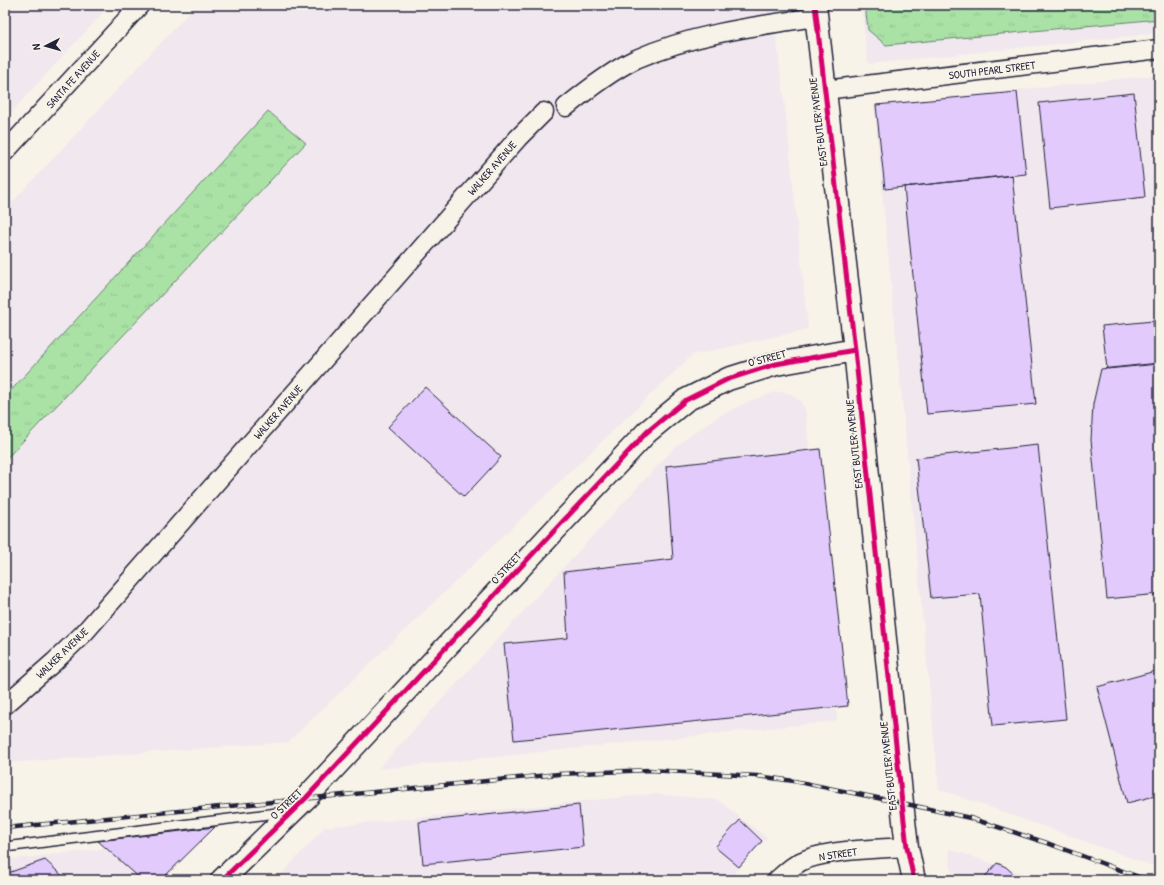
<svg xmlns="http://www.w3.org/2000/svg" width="1164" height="885" font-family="'Patrick Hand',sans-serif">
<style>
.built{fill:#f1e7ee}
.grass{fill:url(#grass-tufts);stroke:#668270}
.building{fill:#e2cbfc;stroke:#22223b}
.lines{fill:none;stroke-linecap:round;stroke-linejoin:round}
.lane-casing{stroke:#22223b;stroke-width:12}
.street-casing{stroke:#22223b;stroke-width:21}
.secondary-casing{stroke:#22223b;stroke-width:25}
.lane{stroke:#f7f3e8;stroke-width:9}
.street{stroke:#f7f3e8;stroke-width:18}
.secondary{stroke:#f7f3e8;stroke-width:22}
.rail-casing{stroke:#22223b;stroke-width:4.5}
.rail{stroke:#f7f3e8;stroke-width:3;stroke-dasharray:9;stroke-linecap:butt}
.cycleway-casing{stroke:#f7f3e8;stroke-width:8}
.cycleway{stroke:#d6006c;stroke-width:5}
.labels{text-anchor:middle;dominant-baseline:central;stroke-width:3.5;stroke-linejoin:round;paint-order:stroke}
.street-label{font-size:11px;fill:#22223b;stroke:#f7f3e8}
</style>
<defs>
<pattern id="grass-tufts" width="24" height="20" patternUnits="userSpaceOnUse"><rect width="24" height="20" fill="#aae2a6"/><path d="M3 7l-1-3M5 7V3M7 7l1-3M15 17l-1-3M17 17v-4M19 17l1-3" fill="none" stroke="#92c290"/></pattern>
</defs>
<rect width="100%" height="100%" fill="#f7f3e8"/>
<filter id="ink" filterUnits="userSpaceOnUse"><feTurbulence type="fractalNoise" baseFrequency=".025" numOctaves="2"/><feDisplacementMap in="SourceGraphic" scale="8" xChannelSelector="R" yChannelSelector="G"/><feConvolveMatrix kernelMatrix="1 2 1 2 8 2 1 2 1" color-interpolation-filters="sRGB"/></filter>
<g filter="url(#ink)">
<path class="built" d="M5 5H110L5 119Z
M196 5H772L784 98 808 329 692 355 288 742 5 763V210Z
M861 5H1159V33L868 64Z
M1159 75V868L939 789 874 105Z
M775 392H783L791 394 800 401 805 410 837 721 378 769 672 450 688 437 717 417 750 401Z
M655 794 718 800 767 838 728 880H276L325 827Z
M202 838 164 880H5V860Z
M949 849 1042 880H961L951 871Z"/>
<path class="grass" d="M865 5H1159V19L886 45 868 30Z
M268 111 306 143 5 460V397Z"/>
<path class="building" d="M1017 92 1026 174 885 189 876 105Z
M1134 93 1145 197 1050 208 1039 103Z
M1012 175 1036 404 927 414 904 187Z
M1153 321 1158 364 1107 369 1102 326Z
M1159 363V594L1107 599 1091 440 1093 404 1101 369Z
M425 387 501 457 464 497 388 427Z
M1038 445 1066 719 993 726 980 594 931 598 916 458Z
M820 449 848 706 514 740 504 644 568 638 564 572 673 559 666 466Z
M1159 670V795L1127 803 1097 687Z
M579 805 583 847 423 864 419 822Z
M740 820 762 841 739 867 715 847Z
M215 827 161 880H142L98 841Z
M45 860 67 880H5V874Z
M997 863 1006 867 1020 880H982Z"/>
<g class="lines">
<g class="lane-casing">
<path id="lane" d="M5 847 285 812"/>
</g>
<g class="street-casing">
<path id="street" d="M825 90 1159 49
M566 107C588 89 611 71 636 59 693 34 755 26 816 17
M5 152 140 5
M5 705 54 662 84 633 518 138 544 112
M777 880C786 872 795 863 807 859 836 849 876 849 907 847"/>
</g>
<g class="secondary-casing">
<path id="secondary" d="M815 5 855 350 902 803 907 847 914 880
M222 880 306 798 567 517 647 432 686 400 728 379 776 364 855 350"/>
</g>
<use href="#lane" class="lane"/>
<use href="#street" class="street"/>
<use href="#secondary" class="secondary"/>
<g class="rail-casing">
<path id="rail" d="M5 828 559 774 649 770 757 776 794 781 902 803 970 818 1047 843 1147 880"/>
</g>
<use href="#rail" class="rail"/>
<g class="cycleway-casing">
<path id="cycleway" d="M815 5 855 350 902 803 907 847 914 880
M222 880 306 798 567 517 647 432 686 400 728 379 776 364 855 350"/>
</g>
<use href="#cycleway" class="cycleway"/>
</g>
</g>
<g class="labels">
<g class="street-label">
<text transform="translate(992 70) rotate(-7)">SOUTH PEARL STREET</text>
<text transform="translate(73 79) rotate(-48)">SANTA FE AVENUE</text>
<text transform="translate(818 122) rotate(-97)">EAST BUTLER AVENUE</text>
<text transform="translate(492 168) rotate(-49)">WALKER AVENUE</text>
<text transform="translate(767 358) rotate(-15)">O STREET</text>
<text transform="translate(278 412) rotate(-49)">WALKER AVENUE</text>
<text transform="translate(854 444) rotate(-96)">EAST BUTLER AVENUE</text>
<text transform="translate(506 568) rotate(-47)">O STREET</text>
<text transform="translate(62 653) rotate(-44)">WALKER AVENUE</text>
<text transform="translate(888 766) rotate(-96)">EAST BUTLER AVENUE</text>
<text transform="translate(286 804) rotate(-44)">O STREET</text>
<text transform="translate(838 854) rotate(-8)">N STREET</text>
</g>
</g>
<rect width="1164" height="885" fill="none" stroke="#f7f3e8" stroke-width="20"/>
<rect x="10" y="10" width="1144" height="865" fill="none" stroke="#22223b" stroke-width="1.5" filter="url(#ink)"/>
<g transform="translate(46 46) rotate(264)" stroke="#f7f3e8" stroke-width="3" paint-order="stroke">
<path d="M0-3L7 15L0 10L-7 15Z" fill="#22223b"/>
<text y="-6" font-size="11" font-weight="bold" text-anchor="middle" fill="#22223b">N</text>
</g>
</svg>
